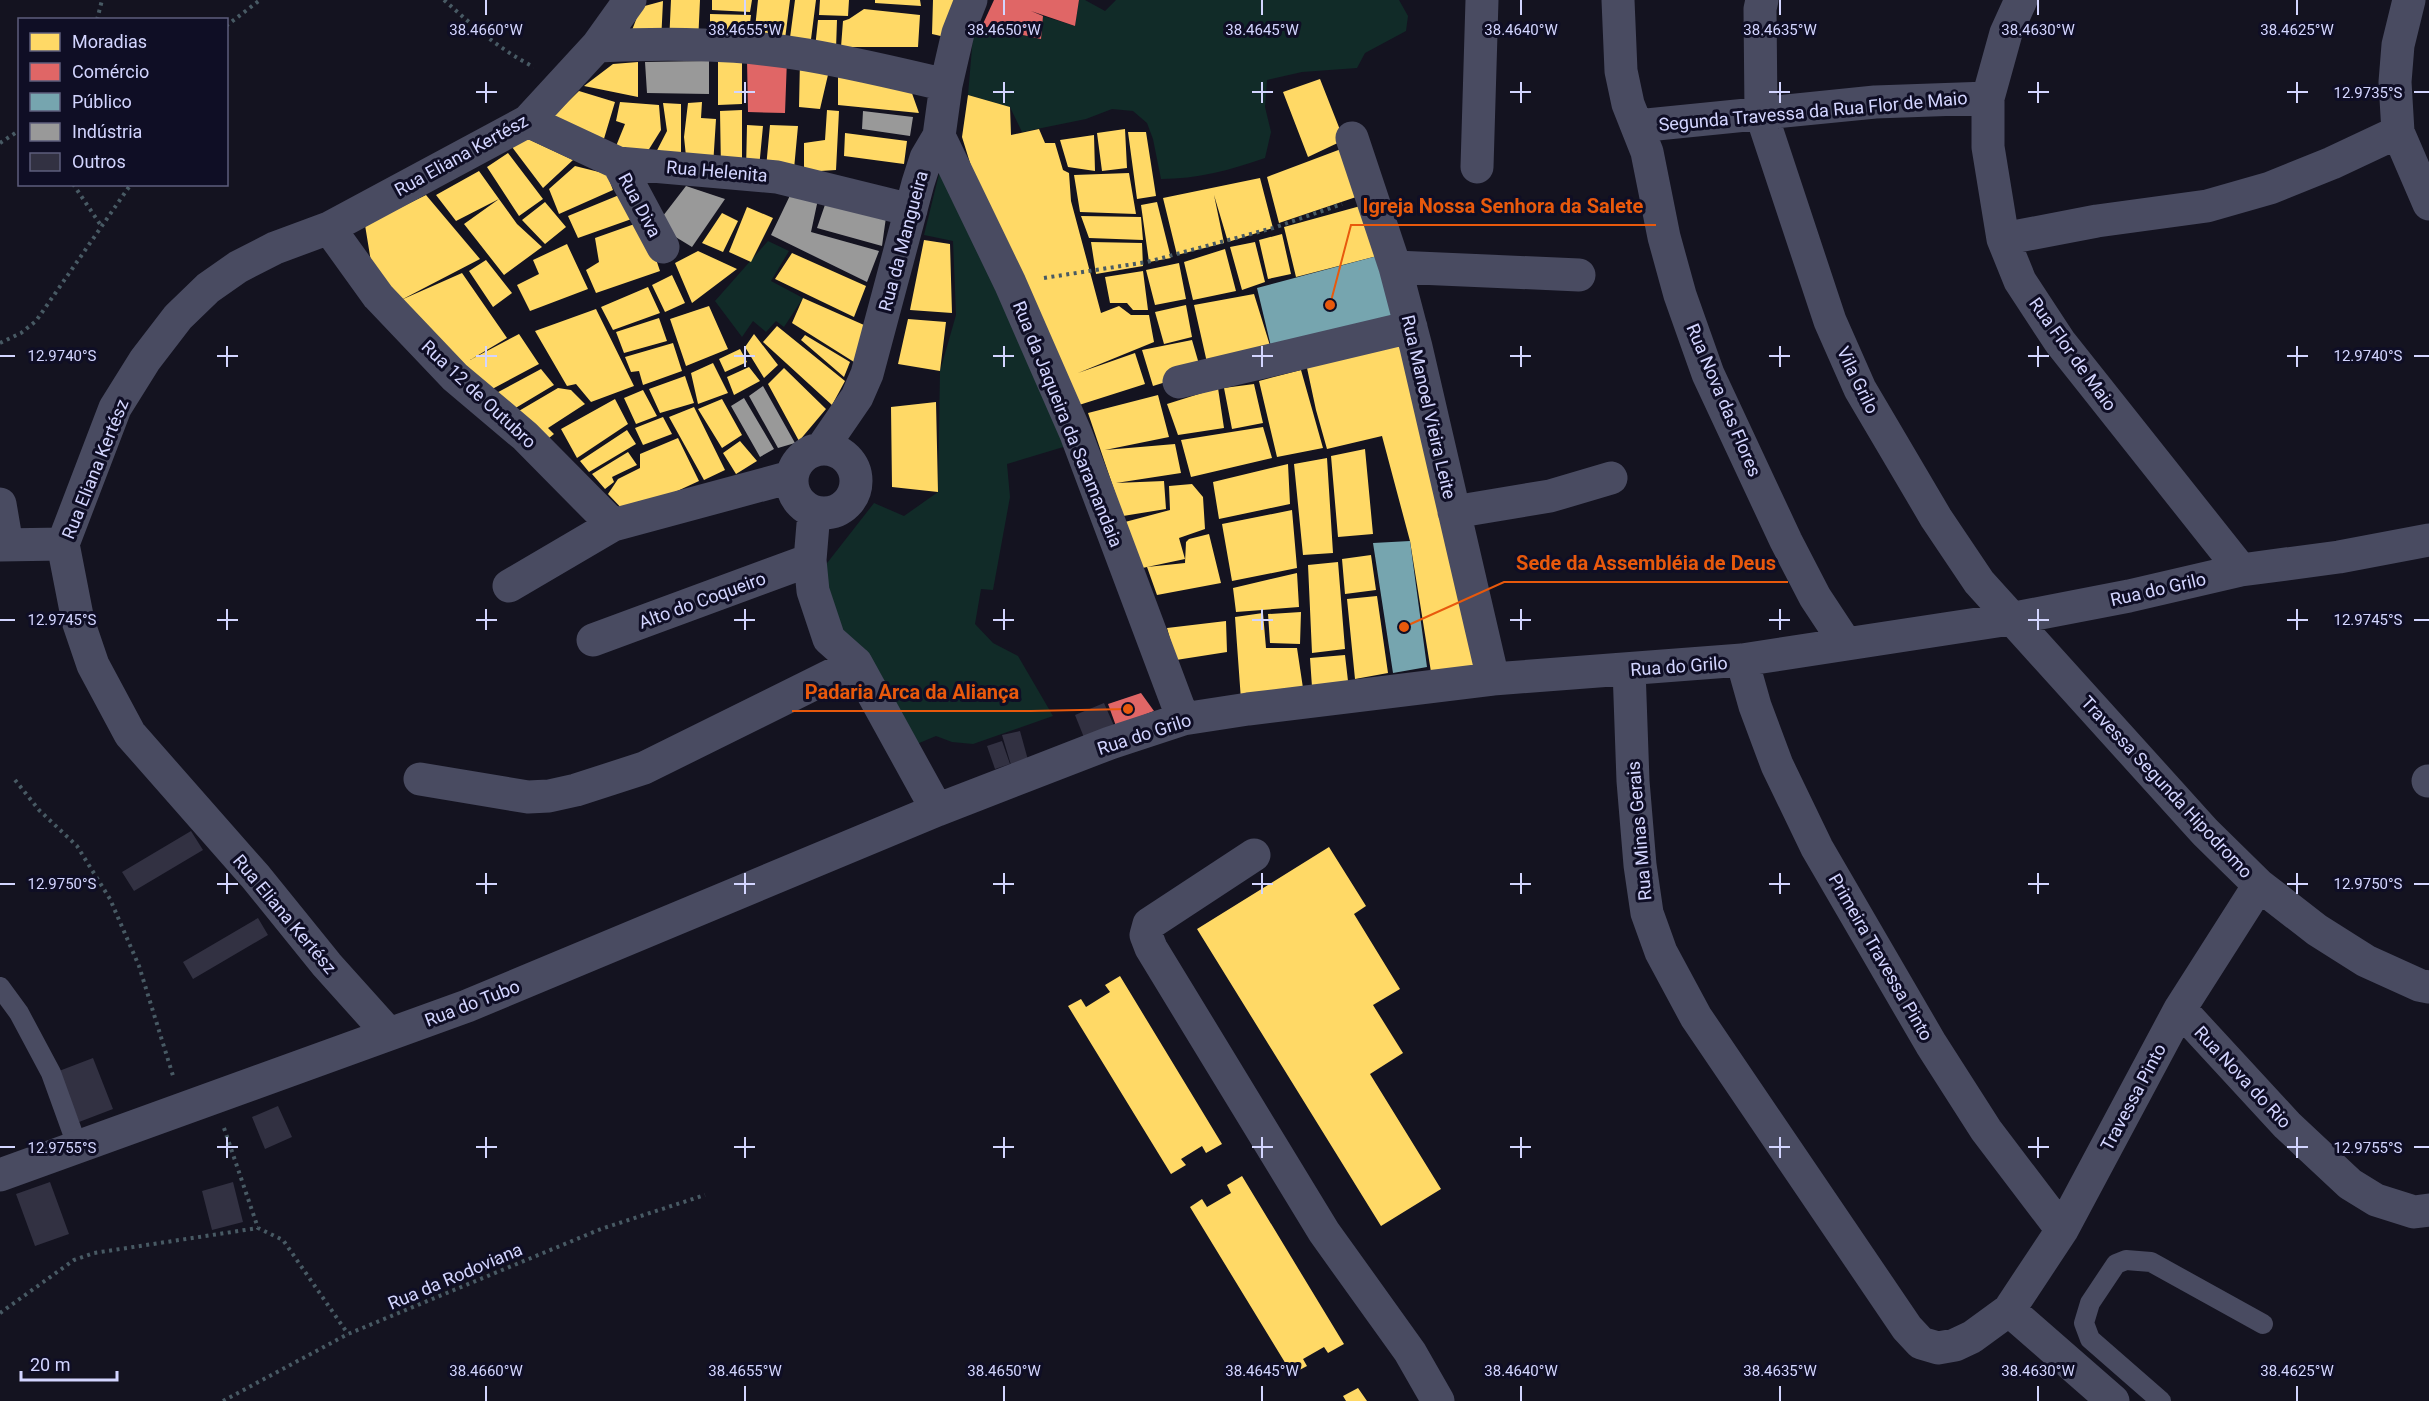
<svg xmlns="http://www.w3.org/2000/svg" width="2429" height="1401" font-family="Roboto,sans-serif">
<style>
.green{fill:#112b28}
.homes{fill:#ffd966}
.shops{fill:#e06666}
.public{fill:#76a5af}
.industry{fill:#999}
.building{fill:#323142}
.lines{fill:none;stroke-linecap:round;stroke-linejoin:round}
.path{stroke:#485a64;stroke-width:4;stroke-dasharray:3 4.5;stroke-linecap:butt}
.lane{stroke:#494b61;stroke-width:20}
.street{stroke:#494b61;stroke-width:33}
.ticks{fill:none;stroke:#d3d5ff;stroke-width:2}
.labels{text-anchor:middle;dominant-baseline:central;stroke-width:6;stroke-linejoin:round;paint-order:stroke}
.street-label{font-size:18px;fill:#d3d5ff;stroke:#0f0e25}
.ticks-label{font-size:15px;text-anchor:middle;fill:#d3d5ff;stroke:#0f0e25;stroke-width:6;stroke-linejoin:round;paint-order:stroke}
.leader{fill:none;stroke:#e8590c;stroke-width:2}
.callout-dot{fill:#e8590c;stroke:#0f0e25;stroke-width:2}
.callout-label{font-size:20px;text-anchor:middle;font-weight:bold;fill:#e8590c;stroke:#0f0e25;stroke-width:6;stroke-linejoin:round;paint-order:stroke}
</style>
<rect width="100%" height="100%" fill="#141320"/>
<path class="green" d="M1079 0H1085L1105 11 1116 0H1399L1408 16 1406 31 1365 53 1357 68 1302 72 1267 80 1265 107 1271 132 1265 158C1231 170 1197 179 1161 179L1153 139 1147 123 1133 111 1112 109 1086 119 1022 132 1010 107 968 95 974 24 1040 39 1043 16 1075 26Z
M940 170 1070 445 1007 464 1010 497 993 590 981 589 975 624 993 643 1018 656 1053 716 973 744 952 742 936 736 912 746 832 635 824 567 874 503 904 516 938 492 940 371 956 315 953 241 924 235Z
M768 241 789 251 771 281 803 298 784 327 776 321 766 332 753 321 742 337 715 301Z"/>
<path class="homes" d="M671 0H700L698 43H669Z
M712 0H752L750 12 712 10Z
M758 0H790L784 47H753Z
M795 0H816L810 47 789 45Z
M820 0H849L848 16 819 15Z
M875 0H920L921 6 875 3Z
M933 0H958L945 37 932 34Z
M663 1 661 42 627 43 641 7Z
M864 9 920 15 918 47H841L843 21 849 19Z
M710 14 751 15 747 46 710 43Z
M818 20H837L836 49 815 48Z
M800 61 831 62 820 109 799 107Z
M638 62V97L584 86 613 64Z
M718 62H742V104L718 105Z
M838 64 908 82 919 113 838 105Z
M1320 79 1344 140 1308 157 1283 92Z
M579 91 615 102 600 152 543 126Z
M968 95 1010 107 1011 135 1039 129 1045 143H1055L1063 170 1069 173 1071 201 1101 313 1119 306 1131 315H1149L1154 342 1078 373 1135 353 1145 384 1079 405 971 166 962 137Z
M620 102 659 105 661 130 641 162 612 156 625 124 616 121Z
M702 102 701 118 716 119 713 166H687L684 137 688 103Z
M663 103 681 104V166L651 162 667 131Z
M742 110V169H721L720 111Z
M827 110 839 111 836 170 804 172V143L825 140Z
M747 125 763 126 759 168 746 170Z
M770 125 798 126 794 169 766 168Z
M1125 129 1127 168 1102 171 1097 133Z
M1128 132H1146L1156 196 1137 199Z
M845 133 907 141 904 164 844 156Z
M1094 135 1095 171 1068 167 1060 140Z
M528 139 573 160 543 188 512 147Z
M1349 146 1365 194 1279 223 1267 177Z
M508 153 543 199 519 216 487 167Z
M575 166 607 174 613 190 559 214 549 189Z
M479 171 499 199 517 224 542 247 504 275 464 224 499 199 456 221 436 195Z
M1129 173 1136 214 1080 212 1074 175Z
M1260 178 1273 228 1228 242 1214 195 1224 243 1177 255 1163 198Z
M624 193 640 216 578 238 568 216Z
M426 195 480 259 401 300 462 273 507 338 470 360 519 334 539 364 481 395 373 274 365 225Z
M545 202 566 227 545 244 522 220Z
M1157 202 1171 258 1149 262 1141 205Z
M1364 205 1381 255 1296 277 1284 227Z
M747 207 773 218 751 262 729 252Z
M722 213 738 221 723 252 702 243Z
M1081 216 1141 217 1143 240 1089 238Z
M643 221 660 271 596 293 586 270 599 262 595 238Z
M1282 234 1291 274 1268 279 1259 240Z
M924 240 950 244 952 313 910 310Z
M1091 242 1142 243 1143 266 1096 274Z
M1255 242 1265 282 1242 290 1230 247Z
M567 244 588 289 530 311 517 285 539 274 533 260Z
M1225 249 1236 291 1193 300 1184 262Z
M698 251 737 269 692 303 675 263Z
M792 253 866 286 854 317 775 279Z
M486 260 512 293 493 307 469 271Z
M1179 263 1186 299 1155 305 1146 270Z
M1143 271 1148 310H1133L1127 303H1110L1105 277Z
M672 275 685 303 665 312 652 285Z
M648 287 660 313 613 330 601 307Z
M1254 294 1272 352 1208 367 1194 305Z
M803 298 864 325 854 362 792 323Z
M1186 305 1192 337 1164 344 1155 312Z
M709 306 728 349 686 366 670 319Z
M596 309 634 386 591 402 576 384 567 386 535 331Z
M659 318 667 341 624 353 616 332Z
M908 319 946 322 940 371 898 364Z
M777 326 845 381 832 405 763 342Z
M754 334 778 365 764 378 745 347Z
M805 335 850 362 844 377 801 340Z
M1192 340 1201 371 1153 386 1142 350Z
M1404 341 1480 665 1431 672 1410 541 1382 436 1327 449 1316 410 1307 368Z
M673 343 682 371 643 385 639 371 631 372 625 357Z
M740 349 747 362 725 372 719 359Z
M713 363 728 393 698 404 691 373Z
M749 367 760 381 734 395 727 377Z
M784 368 826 409 799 441 768 384Z
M541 369 554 385 507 413 487 398Z
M1301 370 1323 448 1277 457 1259 381Z
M685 376 694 403 660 413 649 389Z
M1254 384 1263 423 1232 429 1224 388Z
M558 388 571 390 585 404 548 428 554 434 544 442 512 415Z
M1218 388 1224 428 1178 435 1167 404Z
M643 390 657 416 636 424 624 398Z
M1158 395 1169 437 1105 450 1175 444 1181 473 1116 483 1164 481 1166 509 1123 516 1088 413Z
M615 399 628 424 577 458 561 429Z
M722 399 742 435 722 448 698 409Z
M936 402 938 492 892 487 891 407Z
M694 407 725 470 704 480 669 417Z
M663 417 672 434 643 445 635 428Z
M1263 427 1272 458 1191 477 1181 440Z
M627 430 636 444 589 472 580 461Z
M678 438 699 481 627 514 608 494 618 479 640 468V454Z
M740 441 757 461 736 474 723 453Z
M1365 449 1373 534 1338 537 1331 456Z
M628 452 637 465 612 477 614 482 605 489 592 474Z
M1327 458 1333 553 1303 555 1294 464Z
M1288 464 1290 504 1219 519 1213 482Z
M1192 484 1203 497 1205 529 1179 538 1185 559 1147 567 1185 563 1186 542 1189 539 1209 534 1221 583 1157 595 1147 567 1138 569 1125 522 1170 510 1169 486Z
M1292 510 1297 568 1232 581 1222 524Z
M1371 555 1376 590 1345 594 1342 559Z
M1338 562 1345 649 1312 653 1308 565Z
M1297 573 1299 607 1236 612 1233 588Z
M1377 596 1388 673 1355 679 1347 599Z
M1301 612 1300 644 1270 643 1268 614Z
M1263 613 1266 648H1297L1303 688 1241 700 1235 617Z
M1226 621 1227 652 1176 660 1167 628Z
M1345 655 1348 681 1312 687 1310 658Z
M1329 847 1366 906 1354 914 1400 989 1373 1005 1403 1053 1370 1074 1441 1189 1381 1226 1197 929Z
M1120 976 1222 1144 1206 1153 1202 1146 1181 1159 1186 1165 1171 1174 1068 1006 1081 999 1086 1007 1110 992 1105 985Z
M1242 1176 1344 1344 1328 1353 1324 1347 1303 1359 1307 1366 1292 1374 1190 1207 1202 1199 1207 1207 1231 1193 1227 1185Z
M1358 1388 1367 1401H1346L1343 1396Z"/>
<path class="shops" d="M994 0H1079L1075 26 1031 11 1043 16 1041 39 982 26Z
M787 59 785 113 748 112 747 60Z
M1141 693 1154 711 1116 726 1108 704Z"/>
<path class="public" d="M1381 255 1404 322 1274 359 1257 288Z
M1410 541 1427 667 1393 673 1373 543Z"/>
<path class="industry" d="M709 61V94L647 93 645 62Z
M863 111 913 117 910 136 862 129Z
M796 183 820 190 811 232 879 251 867 282 771 235Z
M686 186 725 199 692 247 656 225Z
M829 193 887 210 882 246 817 228Z
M763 386 795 443 778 448 749 396Z
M744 398 774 449 760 457 731 406Z"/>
<path class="building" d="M1104 703 1115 728 1085 740 1075 715Z
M1020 731 1028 760 1011 765 1002 735Z
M1002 741 1010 764 995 769 987 746Z
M191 831 203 850 134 891 122 872Z
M258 918 268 935 193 979 183 962Z
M93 1058 113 1109 79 1122 59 1071Z
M278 1106 292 1137 265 1149 252 1117Z
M50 1182 69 1234 35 1246 16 1194Z
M233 1182 243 1222 212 1230 202 1191Z"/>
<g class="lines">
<path class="path" d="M444 0C473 26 500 50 534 67
M97 20 102 0
M226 26 260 0
M0 143 20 130
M73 184 102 227
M1044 278 1147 262 1273 228 1342 204
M0 343 21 333 36 321 131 184
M15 780 39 810 77 846 110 899 139 966 174 1079
M224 1128 258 1228 283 1240 348 1334
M0 1313 74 1260 94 1253 258 1228
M223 1401 348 1334 601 1229 705 1195"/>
<path class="lane" d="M0 987 19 1013 51 1073 77 1145
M2161 1401 2090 1339 2084 1323 2090 1303 2116 1264 2126 1260 2151 1262 2263 1324"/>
<path class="street" d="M1618 0 1621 71 1628 104 1647 152 1664 237 1680 295 1708 374 1786 541 1815 597 1846 644
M1762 0 1760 9 1761 113 1830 321 1860 389 1936 518 1979 582 2205 832 2259 885 2317 930 2366 961 2419 985 2429 987
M2021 0 2006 33 1988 98V147L2003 239 2020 281 2060 342 2241 570
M2409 0 2398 45 2395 82 2398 132 2429 204
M597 46C667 43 738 43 807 55 853 63 900 74 946 85
M528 121 618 163 777 177 911 210
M1637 126 1875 102 1988 98
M939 136 1010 283 1076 434 1183 719
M1352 138 1395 267 1416 347 1493 679
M618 163 663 247
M1477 167 1482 0
M329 228 378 296 455 377 525 436 613 525
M2003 239 2097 221 2207 206 2270 188 2332 163 2398 132
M1395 267 1579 275
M1179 382 1411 327
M822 448 857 397 867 374 918 183 926 158 939 136 946 85 958 33 971 0
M792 481a32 32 0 1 1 64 0a32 32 0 1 1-64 0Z
M0 504 7 545
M814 512 810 560 813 591 829 639 856 663 937 810
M1454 512 1550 496 1611 478
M0 545 63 544
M509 586 613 525 791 477
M593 640 810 560
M1742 660 1755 706 1777 765 1817 848 1931 1044 1986 1130 2062 1230
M1629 669 1633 781 1640 865 1647 913 1661 952 1696 1017 1907 1328 1921 1343 1938 1348 1955 1345 1972 1337 2009 1310 2062 1230 2180 1009 2259 885
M420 779 528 797 549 796 576 790 644 768 856 663
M2428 781H2429
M1254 855 1149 924 1146 935 1151 948 1324 1232 1410 1352 1438 1401
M2180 1009 2287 1125 2350 1184 2376 1200 2414 1212 2429 1210
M389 1034 327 965 255 876 130 734 93 665 78 621 63 544 115 408 145 360 178 317 208 288 238 267 275 248 329 228 528 121 597 46 630 0
M0 1175 467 1006 937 810 1110 743 1183 719 1248 709 1493 679 1742 660 2010 619 2129 596 2241 570 2339 557 2429 540
M2009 1310 2113 1401"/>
</g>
<path class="ticks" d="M486 0V15M745 0V15M1004 0V15M1262 0V15M1521 0V15M1780 0V15M2038 0V15M2297 0V15M486 82V103M745 82V103M1004 82V103M1262 82V103M1521 82V103M1780 82V103M2038 82V103M2297 82V103M476 92H497M734 92H755M993 92H1014M1252 92H1273M1510 92H1531M1769 92H1790M2028 92H2049M2287 92H2308M2414 92H2429M227 346V367M486 346V367M745 346V367M1004 346V367M1262 346V367M1521 346V367M1780 346V367M2038 346V367M2297 346V367M0 356H15M217 356H238M476 356H497M734 356H755M993 356H1014M1252 356H1273M1510 356H1531M1769 356H1790M2028 356H2049M2287 356H2308M2414 356H2429M227 609V630M486 609V630M745 609V630M1004 609V630M1262 609V630M1521 609V630M1780 609V630M2038 609V630M2297 609V630M0 620H15M217 620H238M476 620H497M734 620H755M993 620H1014M1252 620H1273M1510 620H1531M1769 620H1790M2028 620H2049M2287 620H2308M2414 620H2429M227 873V894M486 873V894M745 873V894M1004 873V894M1262 873V894M1521 873V894M1780 873V894M2038 873V894M2297 873V894M0 884H15M217 884H238M476 884H497M734 884H755M993 884H1014M1252 884H1273M1510 884H1531M1769 884H1790M2028 884H2049M2287 884H2308M2414 884H2429M227 1137V1158M486 1137V1158M745 1137V1158M1004 1137V1158M1262 1137V1158M1521 1137V1158M1780 1137V1158M2038 1137V1158M2297 1137V1158M0 1147H15M217 1147H238M476 1147H497M734 1147H755M993 1147H1014M1252 1147H1273M1510 1147H1531M1769 1147H1790M2028 1147H2049M2287 1147H2308M2414 1147H2429M486 1386V1401M745 1386V1401M1004 1386V1401M1262 1386V1401M1521 1386V1401M1780 1386V1401M2038 1386V1401M2297 1386V1401"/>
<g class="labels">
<g class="street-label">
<text transform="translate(1813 111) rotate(-5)">Segunda Travessa da Rua Flor de Maio</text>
<text transform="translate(461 155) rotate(-29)">Rua Eliana Kertész</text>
<text transform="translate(717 171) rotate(5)">Rua Helenita</text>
<text transform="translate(640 205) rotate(62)">Rua Diva</text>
<text transform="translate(903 241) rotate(-75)">Rua da Mangueira</text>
<text transform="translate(2073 354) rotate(54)">Rua Flor de Maio</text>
<text transform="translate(1858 380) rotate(64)">Vila Grilo</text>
<text transform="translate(479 394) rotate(43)">Rua 12 de Outubro</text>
<text transform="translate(1724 400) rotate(67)">Rua Nova das Flores</text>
<text transform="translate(1429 407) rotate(77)">Rua Manoel Vieira Leite</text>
<text transform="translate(1068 424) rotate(68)">Rua da Jaqueira da Saramandaia</text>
<text transform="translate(95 469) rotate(-68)">Rua Eliana Kertész</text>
<text transform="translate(2158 589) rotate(-13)">Rua do Grilo</text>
<text transform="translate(702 600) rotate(-20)">Alto do Coqueiro</text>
<text transform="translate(1679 666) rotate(-4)">Rua do Grilo</text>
<text transform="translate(1144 734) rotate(-18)">Rua do Grilo</text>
<text transform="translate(2167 787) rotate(47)">Travessa Segunda Hipodromo</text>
<text transform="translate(1639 831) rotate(-95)">Rua Minas Gerais</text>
<text transform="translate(285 914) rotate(50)">Rua Eliana Kertész</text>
<text transform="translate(1881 957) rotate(60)">Primeira Travessa Pinto</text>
<text transform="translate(472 1003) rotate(-21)">Rua do Tubo</text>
<text transform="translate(2243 1077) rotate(47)">Rua Nova do Rio</text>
<text transform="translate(2133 1097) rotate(-62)">Travessa Pinto</text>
<text transform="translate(455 1276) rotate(-23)">Rua da Rodoviana</text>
</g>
</g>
<g class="ticks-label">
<text x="486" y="35">38.4660°W</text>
<text x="745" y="35">38.4655°W</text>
<text x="1004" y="35">38.4650°W</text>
<text x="1262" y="35">38.4645°W</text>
<text x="1521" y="35">38.4640°W</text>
<text x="1780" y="35">38.4635°W</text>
<text x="2038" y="35">38.4630°W</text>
<text x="2297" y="35">38.4625°W</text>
<text x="2368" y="98">12.9735°S</text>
<text x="62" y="361">12.9740°S</text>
<text x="2368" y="361">12.9740°S</text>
<text x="62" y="625">12.9745°S</text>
<text x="2368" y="625">12.9745°S</text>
<text x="62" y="889">12.9750°S</text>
<text x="2368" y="889">12.9750°S</text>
<text x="62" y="1153">12.9755°S</text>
<text x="2368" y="1153">12.9755°S</text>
<text x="486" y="1376">38.4660°W</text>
<text x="745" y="1376">38.4655°W</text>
<text x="1004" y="1376">38.4650°W</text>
<text x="1262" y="1376">38.4645°W</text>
<text x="1521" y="1376">38.4640°W</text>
<text x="1780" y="1376">38.4635°W</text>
<text x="2038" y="1376">38.4630°W</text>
<text x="2297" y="1376">38.4625°W</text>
</g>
<path class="leader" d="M1330 305L1351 225H1656M1404 627L1504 582H1788M1128 709L1031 711H792"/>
<g class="callout-dot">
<circle cx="1330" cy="305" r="6"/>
<circle cx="1404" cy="627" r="6"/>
<circle cx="1128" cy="709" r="6"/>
</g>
<g class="callout-label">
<text x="1503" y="213">Igreja Nossa Senhora da Salete</text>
<text x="1646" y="570">Sede da Assembléia de Deus</text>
<text x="912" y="699">Padaria Arca da Aliança</text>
</g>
<rect x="18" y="18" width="210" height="168" fill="#0f0e25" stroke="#5d5e7c" stroke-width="1.5"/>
<rect x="30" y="33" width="30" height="18" fill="#ffd966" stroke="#5d5e7c" stroke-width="1.5"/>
<text x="72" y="48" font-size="18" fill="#d3d5ff">Moradias</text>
<rect x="30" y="63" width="30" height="18" fill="#e06666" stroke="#5d5e7c" stroke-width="1.5"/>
<text x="72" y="78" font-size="18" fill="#d3d5ff">Comércio</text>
<rect x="30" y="93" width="30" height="18" fill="#76a5af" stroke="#5d5e7c" stroke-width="1.5"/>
<text x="72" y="108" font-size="18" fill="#d3d5ff">Público</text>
<rect x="30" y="123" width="30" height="18" fill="#999999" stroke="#5d5e7c" stroke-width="1.5"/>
<text x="72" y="138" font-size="18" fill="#d3d5ff">Indústria</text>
<rect x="30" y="153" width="30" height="18" fill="#323142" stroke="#5d5e7c" stroke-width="1.5"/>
<text x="72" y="168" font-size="18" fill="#d3d5ff">Outros</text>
<path d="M21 1371v9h96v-9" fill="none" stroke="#d3d5ff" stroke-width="3"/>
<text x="30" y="1371" font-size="18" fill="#d3d5ff" stroke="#0f0e25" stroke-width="4.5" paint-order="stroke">20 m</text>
</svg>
